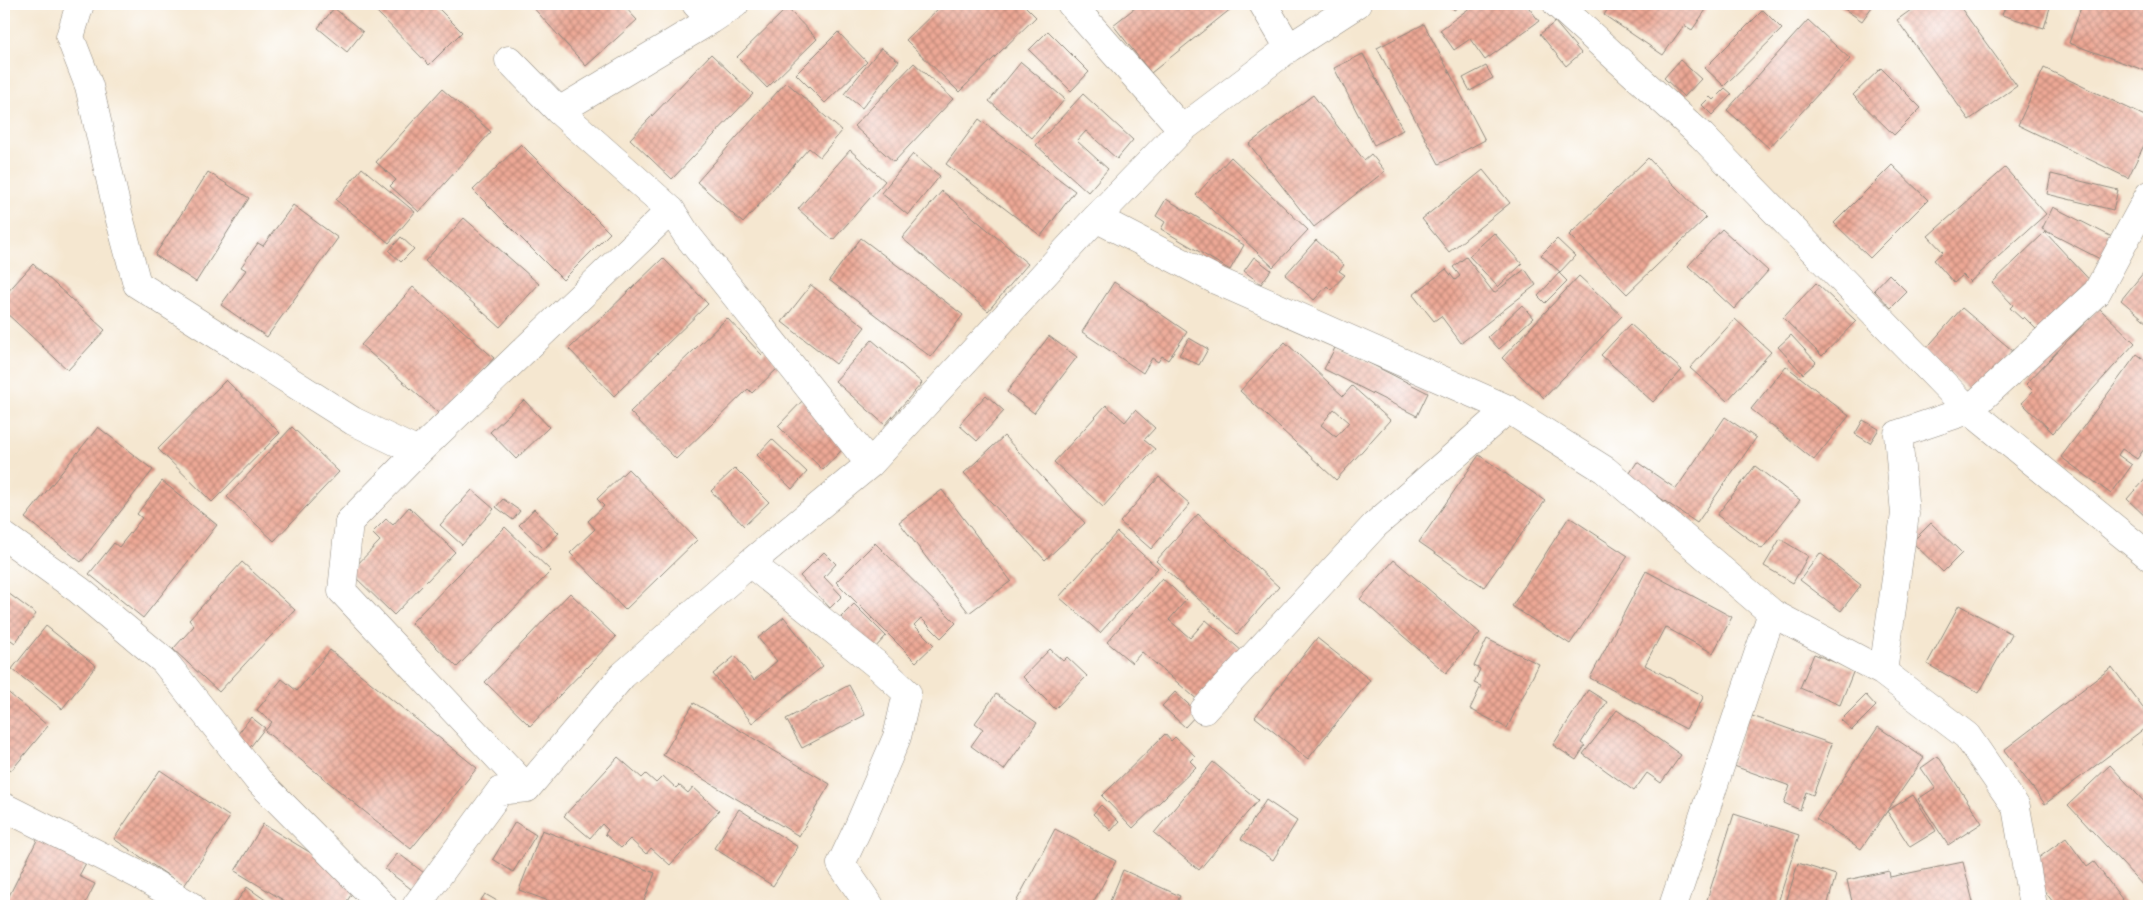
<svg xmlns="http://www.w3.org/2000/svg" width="2153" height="910" font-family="Delius,sans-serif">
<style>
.building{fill:url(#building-cross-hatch);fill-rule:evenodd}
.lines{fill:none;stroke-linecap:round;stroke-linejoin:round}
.minor-casing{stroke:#90897e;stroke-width:29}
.minor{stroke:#fff;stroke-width:28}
</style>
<defs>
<pattern id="building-cross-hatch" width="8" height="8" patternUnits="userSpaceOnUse" patternTransform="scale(1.25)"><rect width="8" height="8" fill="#eda895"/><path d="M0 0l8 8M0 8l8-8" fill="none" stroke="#c0897a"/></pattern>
</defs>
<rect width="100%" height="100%" fill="#fff"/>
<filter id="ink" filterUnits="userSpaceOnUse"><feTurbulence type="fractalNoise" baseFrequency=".02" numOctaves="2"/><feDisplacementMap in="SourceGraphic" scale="10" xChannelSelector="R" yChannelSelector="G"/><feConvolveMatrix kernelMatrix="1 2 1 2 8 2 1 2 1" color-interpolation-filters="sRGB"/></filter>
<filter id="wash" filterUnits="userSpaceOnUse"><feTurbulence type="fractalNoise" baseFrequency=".0096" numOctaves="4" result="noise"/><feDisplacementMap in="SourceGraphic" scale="20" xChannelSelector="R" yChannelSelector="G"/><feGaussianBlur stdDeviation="1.12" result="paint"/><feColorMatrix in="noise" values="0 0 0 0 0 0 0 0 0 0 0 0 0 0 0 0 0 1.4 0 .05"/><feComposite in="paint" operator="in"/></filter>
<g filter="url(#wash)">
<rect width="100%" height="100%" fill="#f5e7d0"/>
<g id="blocks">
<path class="building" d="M381 4H434L462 32 429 65 375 10Z
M530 4H622L637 20 586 66Z
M943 4H1023L1036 17 959 92 906 40Z
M1140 4H1229L1232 8 1151 73 1113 25Z
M1449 4H1463L1454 10Z
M1475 4H1526L1539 21 1485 60 1470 39 1454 50 1440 30Z
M1611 4H1710L1692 30 1684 25 1663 55 1604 15Z
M1837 4H1874L1862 21Z
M1919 4H1958L2017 86 1969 120 1897 20Z
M2003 4H2051L2044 28 2002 15 2006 5Z
M2082 4 2149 5V72L2069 43Z
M334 8 363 32 347 52 318 28Z
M787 8 817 39 767 88 737 57Z
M1763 10 1782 29 1724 86 1705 68Z
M1808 20 1850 59 1769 148 1727 110Z
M1555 22 1581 53 1566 66 1540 34Z
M1424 24 1485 140 1439 164 1377 48Z
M1048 31 1089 72 1071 91 1029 50Z
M838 32 867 62 825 103 796 74Z
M881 48 899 61 862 108 844 94Z
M711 54 753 94 672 179 630 139Z
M1363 54 1403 130 1374 145 1334 68Z
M1680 60 1701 79 1684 97 1664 78Z
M1021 62 1065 99 1032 138 989 101Z
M914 63 953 99 894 162 854 126Z
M1486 66 1493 78 1470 91 1463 78Z
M1881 68 1921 108 1894 135 1853 95Z
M2044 68 2149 118V135L2128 178 2018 125Z
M786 82 842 131 820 157 809 148 743 223 697 182Z
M1725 88 1732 94 1712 115 1702 105 1710 97 1713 100Z
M442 89 491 132 419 212 390 186 396 180 376 162Z
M1083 94 1133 140 1117 159 1086 131 1077 141 1108 169 1088 192 1036 145Z
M1313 95 1364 160 1371 154 1385 171 1314 227 1249 144Z
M979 119 1075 191 1041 236 946 164Z
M521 144 610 233 563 280 473 190Z
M850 150 885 181 833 240 798 209Z
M913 154 940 176 908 215 881 193Z
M1231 157 1308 230 1273 267 1196 195Z
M1648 158 1706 218 1627 294 1569 235Z
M1892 165 1928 200 1870 258 1834 223Z
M362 168 415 212 389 243 336 200Z
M2005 168 2046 214 1970 282 1963 275 1954 283 1934 260 1943 252 1928 236Z
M1483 170 1510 203 1449 252 1422 219Z
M208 172 249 198 196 282 155 255Z
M2051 174 2118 190 2113 210 2047 194Z
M942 191 1028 264 988 311 902 238Z
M1166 199 1244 245 1230 270 1161 229 1165 222 1156 216Z
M293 205 338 238 267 337 221 305 246 270 241 267 258 243 263 246Z
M2053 207 2114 238 2102 260 2042 229Z
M464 218 539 284 500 327 425 261Z
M1722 229 1768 271 1734 309 1688 266Z
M2045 232 2096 287 2043 336 2024 317 2022 319 2010 308 2013 305 1992 283Z
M1494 233 1522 264 1498 287 1469 256Z
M401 237 414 249 401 262 389 251Z
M861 238 963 315 931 357 829 280Z
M1557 239 1575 256 1560 272 1541 255Z
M1316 240 1344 265 1339 271 1345 275 1331 290 1327 286 1314 300 1285 275Z
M1254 257 1271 270 1261 284 1244 271Z
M1466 257 1494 293 1525 269 1536 285 1461 343 1441 316 1434 321 1413 295 1446 269 1455 280 1460 276 1453 267Z
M663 258 708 304 614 396 569 349Z
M33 264 105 330 68 370 4 311V296Z
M2149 266V324L2121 300Z
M1559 273 1567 281 1545 303 1538 296Z
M1889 274 1907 292 1891 308 1874 290Z
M1579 276 1622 316 1544 398 1502 358Z
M1114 282 1187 332 1168 360 1162 356 1158 362 1152 358 1143 373 1082 332Z
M1816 283 1856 321 1822 356 1783 318Z
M811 285 865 327 836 364 782 322Z
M413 287 494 358 443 417 361 345Z
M1522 305 1533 318 1499 349 1488 337Z
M1962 308 2013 351 1975 395 1924 351Z
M2099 308 2135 343 2053 433 2022 403 2033 391 2026 384Z
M727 318 762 355 766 351 780 366 752 393 748 389 676 459 630 412Z
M1735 319 1771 352 1727 401 1690 368Z
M1630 324 1682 370 1653 402 1601 355Z
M1791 335 1816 362 1803 374 1778 347Z
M1049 336 1077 357 1034 413 1007 392Z
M1189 338 1208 349 1199 365 1179 355Z
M872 340 922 383 885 425 835 381Z
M1285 342 1343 396 1352 386 1390 420 1336 480 1240 391ZM1334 409 1349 422 1336 437 1321 425Z
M1336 346 1428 393 1417 416 1324 369Z
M2137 354 2149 363V413L2146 418 2149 420V442L2137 459 2122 449 2118 455 2132 465 2111 494 2061 457Z
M1786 366 1849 416 1814 460 1751 409Z
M226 380 280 433 212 502 158 449Z
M808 395 853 438 823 470 778 426Z
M986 395 1004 411 977 441 959 425Z
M524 400 549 427 516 459 490 432Z
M1106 405 1125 422 1135 410 1155 428 1144 440 1155 449 1103 507 1054 462Z
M1725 417 1756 438 1697 523 1628 476 1637 462 1676 489Z
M1863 420 1879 429 1870 443 1855 434Z
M98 427 153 470 81 562 25 518Z
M292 427 339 472 274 541 227 497Z
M1004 436 1085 523 1045 560 964 473Z
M772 439 807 472 792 489 757 455Z
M1479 455 1545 501 1484 587 1419 542Z
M1755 466 1800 500 1762 549 1717 515Z
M735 468 769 502 744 526 711 491Z
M628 469 697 540 625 610 570 553 595 529 588 521 604 506 597 499Z
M2149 474V520L2127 499Z
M1159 477 1190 504 1151 549 1120 522Z
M162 481 217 525 143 618 89 574 114 543 119 547 142 518 137 514Z
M472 490 494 509 462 545 440 525Z
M942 490 1011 581 969 613 899 522Z
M503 499 520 511 513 520 496 507Z
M409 507 455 552 394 615 350 572 380 541 372 533 386 519 393 525Z
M534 509 559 533 544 549 519 525Z
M1198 514 1279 587 1237 634 1156 561Z
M1569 517 1628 556 1570 644 1512 606Z
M1931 523 1962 553 1943 572 1912 542Z
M505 527 551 571 457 667 411 623Z
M1117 532 1158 568 1100 633 1059 597Z
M1780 539 1808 556 1793 583 1764 566Z
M875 543 956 623 941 638 921 618 914 625 934 645 916 662 836 582Z
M824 552 836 564 824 577 842 596 830 608 800 576Z
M1820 553 1861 585 1841 611 1800 580Z
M1394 560 1480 633 1446 673 1360 599Z
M242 562 295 610 219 692 173 649 194 626 189 620Z
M1646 571 1732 617 1713 653 1665 627 1645 665 1704 696 1686 729 1590 678Z
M1162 578 1186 600 1169 620 1190 638 1206 620 1243 652 1200 702 1142 652 1132 663 1107 642Z
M4 590 36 614 15 643 4 635Z
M570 593 616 637 530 726 485 682Z
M854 604 886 636 873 650 841 617Z
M1959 605 2012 634 1979 693 1927 664Z
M784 617 823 666 752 723 713 674 735 656 754 680 777 661 758 638Z
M46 626 96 666 62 709 12 669Z
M1317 638 1370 680 1308 759 1255 717Z
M1487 639 1539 664 1507 728 1470 709 1481 686 1474 683 1480 669 1474 666Z
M1050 649 1063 661 1067 657 1087 676 1055 709 1023 677Z
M330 650 477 768 411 849 265 731 272 722 257 710 282 679 297 691Z
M1814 654 1854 670 1840 705 1800 688Z
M2112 667 2149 716V725L2045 804 2004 750Z
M849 685 865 715 802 748 786 719Z
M4 689 48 726 11 771 4 765Z
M1588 690 1607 702 1581 743 1585 746 1576 760 1553 745Z
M1175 692 1198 713 1185 727 1162 706Z
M996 694 1037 723 1004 770 971 746 983 729 975 723Z
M1866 695 1876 706 1852 730 1841 720Z
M694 703 830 784 799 836 663 755Z
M1617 710 1681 755 1661 783 1647 773 1634 791 1583 754Z
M1749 715 1832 744 1813 795 1806 792 1800 810 1784 803 1790 786 1731 765Z
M251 717 265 728 248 750 234 739Z
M1878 727 1924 758 1861 849 1816 819Z
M1165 734 1171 741 1175 737 1195 756 1190 761 1196 767 1133 828 1102 796Z
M2149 739V752L2143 744Z
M1938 756 1982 823 1948 845 1918 799 1935 788 1921 768Z
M618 757 642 778 646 774 656 783 663 776 676 788 679 785 688 793 693 787 719 811 670 865 651 848 646 854 630 839 621 848 605 834 608 830 602 824 590 838 564 816Z
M1213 762 1258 800 1199 870 1154 833Z
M2110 765 2149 807V887L2147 890 2068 805Z
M160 770 230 817 184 886 114 839Z
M1913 795 1936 831 1910 847 1887 811Z
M1266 800 1297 821 1273 860 1241 839Z
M1101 805 1119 822 1111 831 1093 814Z
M739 809 798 847 773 886 714 848Z
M1734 814 1799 835 1777 906H1705Z
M515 822 536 835 513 872 493 859Z
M263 824 359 882 344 906H293L235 871Z
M1055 829 1116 861 1091 906H1014Z
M542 830 655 873 642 906H562L519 890Z
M38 838 86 863 79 876 95 884 84 906H4Z
M2066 838 2087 867 2094 862 2125 903 2121 906H2056L2026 867Z
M398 853 428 876 415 892 385 869Z
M1963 862 1974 906H1853L1847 880 1889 871 1890 877Z
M1798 863 1836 875 1827 906H1785Z
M1123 870 1180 896 1175 906H1108Z
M247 887 274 906H239L235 904Z
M485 894 506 906H477Z"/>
</g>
</g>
<g filter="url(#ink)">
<use href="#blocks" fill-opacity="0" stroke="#90897e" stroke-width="1"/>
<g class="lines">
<g class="minor-casing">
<path id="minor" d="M80 4 70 37 89 86 117 209 137 284 353 421 418 452
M696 4 711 20 735 4
M1071 4 1182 129
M1263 4 1289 48
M1557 4 1702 136 1969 410 2149 556
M509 60 559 111 671 210 687 235 870 464
M559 111 711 20
M1096 218 1218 281 1508 409 1605 470 1772 613 1883 672 1967 736 2016 807 2033 906
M4 536 79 590 164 661 258 780 383 906
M750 563 876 664 907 693 897 737 858 828 841 864 870 906
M1883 672 1905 514 1898 434 1969 410 2097 292 2149 195
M1204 710 1375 525 1508 409
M527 788 342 591 349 522 418 452 671 210
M4 807 139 875 191 906
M416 906 500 791 527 788 622 676 750 563 870 464 1096 218 1182 129 1289 48 1357 4
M1673 906 1772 613"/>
</g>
<use href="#minor" class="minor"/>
</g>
</g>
<rect width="2153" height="910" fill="none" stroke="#fff" stroke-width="20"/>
</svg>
